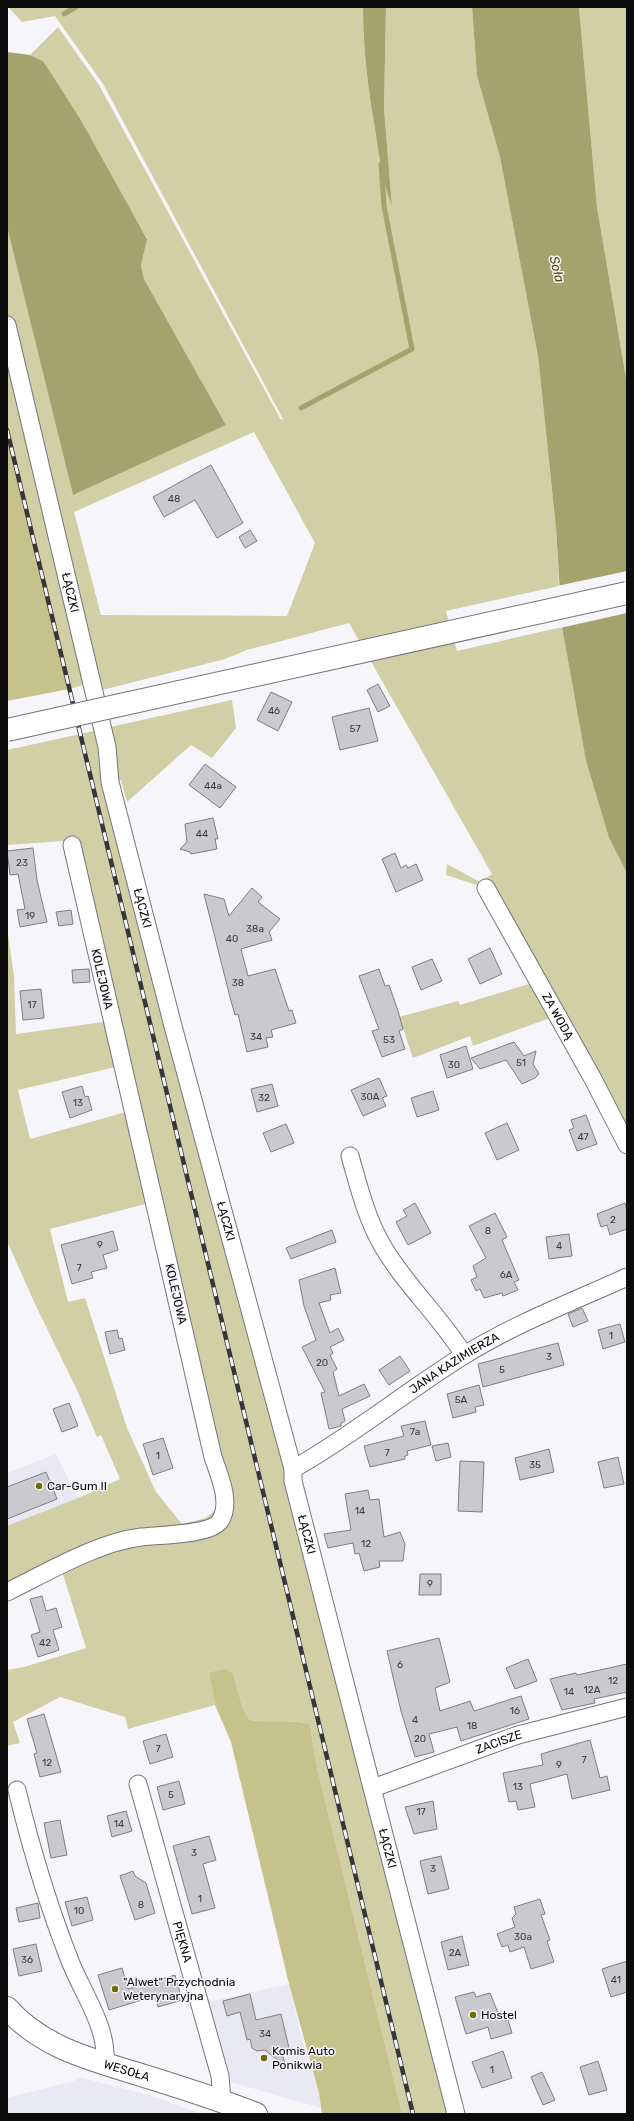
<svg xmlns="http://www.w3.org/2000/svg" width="634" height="2121" font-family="Rubik,sans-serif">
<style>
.built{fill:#e9e9f4}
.green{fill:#d0cfa5;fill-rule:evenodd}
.forest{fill:#c5c28c}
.water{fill:#a5a36d}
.pier{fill:#f6f6fa}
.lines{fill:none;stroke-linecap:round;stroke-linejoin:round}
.stream{stroke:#a5a36d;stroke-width:5}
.building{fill:#cacace;stroke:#7e7e82}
.street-casing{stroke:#757579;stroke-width:19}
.secondary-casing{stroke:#757579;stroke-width:24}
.street{stroke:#fff;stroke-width:17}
.secondary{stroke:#fff;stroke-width:22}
.rail-casing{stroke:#363638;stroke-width:4.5}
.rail{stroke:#f6f6fa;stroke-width:3;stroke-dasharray:9;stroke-linecap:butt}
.primary-bridge-casing{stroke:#757579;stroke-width:24;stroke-linecap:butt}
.primary-bridge{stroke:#fff;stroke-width:22}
.poi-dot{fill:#716b05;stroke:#f6f6fa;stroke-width:1.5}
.labels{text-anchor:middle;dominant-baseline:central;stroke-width:3;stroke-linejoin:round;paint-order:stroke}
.number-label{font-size:10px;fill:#3b3b3c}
.street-label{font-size:12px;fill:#0b0b0c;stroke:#f6f6fa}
.poi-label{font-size:12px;fill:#0b0b0c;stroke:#f6f6fa;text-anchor:start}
.water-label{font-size:13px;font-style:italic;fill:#4e4905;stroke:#f6f6fa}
</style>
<rect width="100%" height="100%" fill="#f6f6fa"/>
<path class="built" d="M56 1454 78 1498 7 1526V1473Z
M289 1984 301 2035 319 2093 321 2108 227 2081 207 2002Z
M79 2077 152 2096 202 2114H7V2098L74 2081Z"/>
<path class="green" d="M8 7H363C363 49 368 88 375 129 379 155 382 180 392 204L384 108 386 7H472L477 76 500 157 538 356 556 528 559 586 446 611 457 651 562 627 586 761 609 838 627 873V1145L553 1017 473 1046 470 1036 413 1058 399 1017 458 1001 460 1005 532 983 486 888 446 875 447 864 480 882 492 874 349 623 247 650 225 659 94 692 91 683 69 689 7 430V227L73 495 226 425 144 279 141 266 147 238 43 61 30 55 58 27 99 85 281 420 283 419 103 84 55 16 22 22ZM254 432 315 543 287 616 101 615 74 512Z
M579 7H627V384L597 207Z
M232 700 236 728 212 758 191 745 127 802 121 780 116 781 106 728Z
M103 729 455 2114H402L316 1763 310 1724C290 1719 271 1723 250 1720L243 1709 233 1673C224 1669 218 1670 209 1672L215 1705 128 1729 125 1717 60 1697 13 1722 20 1743 7 1746V1670L24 1667 86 1648 62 1571 7 1592V1526L78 1498 120 1479 101 1435 97 1437 77 1390 35 1304 7 1241V927L14 976 16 1034 104 1022 63 841 7 845V750ZM116 1067 126 1112 30 1139 18 1090ZM149 1203 217 1498C217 1520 199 1519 182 1524L156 1492 127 1428 85 1298 68 1302 50 1229Z"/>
<path class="forest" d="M7 430 69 689 7 701Z
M225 1669 233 1673 243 1709 250 1720C271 1723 289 1719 310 1724L316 1763 402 2114H322L319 2093 289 1984 231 1742 215 1705 209 1672Z"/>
<path class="water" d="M363 7H386L384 108 392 206C382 181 379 155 375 129 368 88 363 49 363 7Z
M472 7H579L597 207 627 384V873L609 838 586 761 562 627 556 528 538 356 500 157 477 76Z
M7 52 30 55 43 61 79 117 147 239 141 266 144 279 226 425 73 495 7 227Z"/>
<path class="pier" d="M627 571V613L560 628 557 586Z"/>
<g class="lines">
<path class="stream" d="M64 14 76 7
M301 408 412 349 384 206 381 164"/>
</g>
<path class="building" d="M211 465 243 523 217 538 195 500 164 517 153 497Z
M250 530 257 541 245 548 239 537Z
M378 684 390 706 378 712 367 690Z
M271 692 292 702 278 731 257 720Z
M369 708 378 741 340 750 332 717Z
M205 764 236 787 220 808 189 785Z
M213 818 218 839H215L217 849 191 854 190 852 180 849 187 842 185 824Z
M33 848 37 880 47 922 20 927 17 910 25 909 18 874 10 875 7 851Z
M395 853 401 868 406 865 408 868 416 864 423 880 396 892 382 859Z
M252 888 262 897 258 902 280 919 269 932 272 940 241 949 248 976 275 969 289 1011 292 1010 296 1023 271 1030 273 1037 266 1038 268 1047 247 1052 238 1014 235 1015 230 997 204 894 224 899 229 916Z
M71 910 73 924 59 926 56 912Z
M490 948 502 974 480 984 468 959Z
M432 959 442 981 421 990 412 967Z
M89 969 90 982 73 983 72 970Z
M379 969 385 986 389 985 398 1011 403 1029 399 1031 405 1049 382 1057 372 1031 379 1029 359 976Z
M41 989 44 1018 23 1020 20 991Z
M514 1042 524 1056 536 1051 533 1064 539 1074 535 1078 522 1084 506 1060 480 1069 471 1058Z
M466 1046 473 1069 447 1078 440 1055Z
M379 1078 387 1096 382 1098 386 1106 363 1116 351 1090Z
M272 1084 278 1106 257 1112 251 1089Z
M82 1086 85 1097 88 1096 92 1110 70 1118 62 1092Z
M433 1091 439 1110 417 1117 411 1098Z
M586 1115 597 1144 577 1151 569 1130 574 1128 571 1120Z
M507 1123 519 1150 497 1160 485 1133Z
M286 1124 294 1143 271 1152 263 1133Z
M415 1203 431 1233 408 1245 396 1222 407 1216 403 1210Z
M625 1203 627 1210V1229L610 1235 607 1225 601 1227 597 1214Z
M495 1213 507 1237 502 1240 519 1280 514 1282 518 1290 503 1296 502 1293 484 1298 480 1289 476 1291 471 1280 477 1277 473 1266 486 1258 469 1226Z
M332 1230 336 1242 291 1259 286 1248Z
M113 1231 118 1250 103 1255 107 1268 91 1272 93 1278 72 1284 61 1245Z
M569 1234 572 1256 549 1259 546 1237Z
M335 1268 341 1293 330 1295 331 1300 319 1303 330 1333 338 1328 344 1340 330 1347 333 1353 330 1355 337 1369 333 1372 339 1396 364 1384 370 1396 342 1409 345 1421 341 1423V1426L329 1429 321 1393 325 1392 302 1347 316 1340 304 1306 299 1280Z
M582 1308 588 1321 573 1327 568 1314Z
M620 1324 625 1342 603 1349 598 1330Z
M117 1330 119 1339 122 1338 125 1350 110 1354 105 1332Z
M558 1343 564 1365 483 1387 478 1364Z
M400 1356 410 1371 389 1385 379 1370Z
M479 1385 484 1405 475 1407 476 1412 453 1418 447 1394Z
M69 1403 78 1426 62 1432 53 1409Z
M425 1421 431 1445 407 1451 408 1455 405 1456V1459L370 1467 364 1446 404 1436 401 1426Z
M163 1438 173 1468 153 1475 143 1444Z
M448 1443 451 1457 436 1461 432 1446Z
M549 1449 554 1472 520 1480 515 1458Z
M618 1457 624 1484 604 1488 598 1462Z
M460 1461 484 1462 482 1512 458 1511Z
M46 1472 57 1499 7 1519V1487Z
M368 1490 370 1500 379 1499 384 1537 400 1532 405 1544 403 1561H379L380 1567 364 1571 359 1553 355 1554 353 1543 328 1548 324 1534 351 1530 345 1494Z
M420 1574H441V1595H419Z
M42 1596 46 1611 56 1608 62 1627 53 1630 59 1650 38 1657 31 1635 40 1632 30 1599Z
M439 1638 450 1682 435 1688 440 1711 470 1701 474 1711 521 1696 529 1719 461 1741 457 1727 429 1734 434 1752 415 1757 401 1711 387 1651Z
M528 1659 537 1681 515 1689 506 1668Z
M627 1664V1692L594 1699 595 1703 562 1710 550 1679 576 1673 577 1675Z
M44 1714 61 1772 40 1777 34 1754 37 1753 27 1719Z
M166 1734 173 1757 150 1764 143 1741Z
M590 1740 600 1778 607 1776 610 1790 572 1799 567 1774 530 1784 535 1807 518 1810 516 1801 509 1802 503 1773 543 1765 541 1754Z
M179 1781 185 1804 163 1810 157 1787Z
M433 1801 437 1829 414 1834 405 1807Z
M126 1811 132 1831 112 1837 107 1816Z
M60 1820 67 1855 51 1858 44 1823Z
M209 1836 216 1860 203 1864 215 1908 192 1914 173 1846Z
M441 1856 449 1889 428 1894 420 1861Z
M133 1871 135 1876 146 1883 155 1913 135 1920 120 1876Z
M87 1897 93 1920 72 1926 65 1902Z
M540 1899 545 1914 541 1915 550 1940 547 1941 554 1962 531 1969 524 1947 510 1952 508 1945 502 1947 497 1934 515 1927 512 1918 516 1914 514 1907Z
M38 1903 40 1918 19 1922 16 1908Z
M462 1936 469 1965 448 1970 441 1942Z
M36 1944 42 1971 19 1976 13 1949Z
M627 1961V1992L611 1997 602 1969Z
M122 1968 128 1989 175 1975 182 2000 158 2007 155 1996 109 2010 98 1975Z
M474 1992 476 1997 490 1993 498 2013 502 2012 505 2021 508 2020 512 2033 491 2039 488 2027 466 2034 455 1997Z
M250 1994 256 2020 281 2014 289 2048 281 2050 286 2067 265 2050 257 2051 252 2048 250 2039 247 2040 240 2012 227 2016 223 2001Z
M503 2051 512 2078 482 2088 472 2062Z
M598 2061 607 2090 589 2095 580 2067Z
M542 2072 555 2100 543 2105 531 2077Z"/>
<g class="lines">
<g class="street-casing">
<g id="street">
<path id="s1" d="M7 325 107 747 110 782 173 1026 293 1469V1481L456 2114"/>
<path id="s2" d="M486 888 593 1079 627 1145"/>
<path d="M350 1156C359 1187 366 1217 382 1245 405 1285 440 1316 464 1355"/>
<path id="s3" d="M293 1469C352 1436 405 1392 463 1356 514 1324 572 1302 627 1277"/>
<path d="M7 1592C46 1573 98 1542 141 1537 157 1535 211 1535 220 1521 232 1503 219 1475 213 1457L72 845"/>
<path id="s4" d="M138 1784 220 2076 222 2101"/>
<path id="s5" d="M373 1788 518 1735 627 1707"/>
<path d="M17 1790C31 1848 48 1905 70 1961 83 1994 108 2027 105 2064"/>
</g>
</g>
<g class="secondary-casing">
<g id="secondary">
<path id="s6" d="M7 2008C42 2048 93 2060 141 2075 180 2087 218 2099 256 2114"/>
</g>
</g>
<use href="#street" class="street"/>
<use href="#secondary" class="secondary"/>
<g class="rail-casing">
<path id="rail" d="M7 430 413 2114"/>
</g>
<use href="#rail" class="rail"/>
<g class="primary-bridge-casing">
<path id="primary-bridge" d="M7 730 627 593"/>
</g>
<use href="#primary-bridge" class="primary-bridge"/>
</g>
<g class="poi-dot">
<circle cx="39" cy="1486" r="4"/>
<circle cx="115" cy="1989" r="4"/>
<circle cx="473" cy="2015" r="4"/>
<circle cx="264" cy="2058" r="4"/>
</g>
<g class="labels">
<g class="number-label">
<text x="174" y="499">48</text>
<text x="274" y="711">46</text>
<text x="355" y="729">57</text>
<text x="213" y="786">44a</text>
<text x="202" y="834">44</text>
<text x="22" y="863">23</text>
<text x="30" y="916">19</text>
<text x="255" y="929">38a</text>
<text x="232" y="939">40</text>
<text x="238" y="983">38</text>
<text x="32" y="1005">17</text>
<text x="256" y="1037">34</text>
<text x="389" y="1040">53</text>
<text x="521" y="1063">51</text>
<text x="454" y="1065">30</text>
<text x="370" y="1097">30A</text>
<text x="264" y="1098">32</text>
<text x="78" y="1103">13</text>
<text x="583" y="1137">47</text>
<text x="613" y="1220">2</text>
<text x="488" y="1231">8</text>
<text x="100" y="1245">9</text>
<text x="559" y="1246">4</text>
<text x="79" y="1268">7</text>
<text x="506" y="1275">6A</text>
<text x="611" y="1336">1</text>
<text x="549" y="1357">3</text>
<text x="322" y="1363">20</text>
<text x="502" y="1370">5</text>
<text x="461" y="1400">5A</text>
<text x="415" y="1432">7a</text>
<text x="387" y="1453">7</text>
<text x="158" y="1456">1</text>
<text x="535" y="1465">35</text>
<text x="360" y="1511">14</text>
<text x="366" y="1544">12</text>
<text x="430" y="1584">9</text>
<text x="45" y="1643">42</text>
<text x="400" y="1665">6</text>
<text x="613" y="1681">12</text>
<text x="592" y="1690">12A</text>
<text x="569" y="1692">14</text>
<text x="515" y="1711">16</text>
<text x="415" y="1720">4</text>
<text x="472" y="1726">18</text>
<text x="420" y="1739">20</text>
<text x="158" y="1749">7</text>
<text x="584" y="1760">7</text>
<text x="47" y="1763">12</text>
<text x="559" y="1765">9</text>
<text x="518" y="1787">13</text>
<text x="171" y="1795">5</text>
<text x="421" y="1812">17</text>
<text x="119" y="1824">14</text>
<text x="194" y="1853">3</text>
<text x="433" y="1869">3</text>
<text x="200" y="1899">1</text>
<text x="141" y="1905">8</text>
<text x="79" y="1911">10</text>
<text x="523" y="1937">30a</text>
<text x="455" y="1953">2A</text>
<text x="27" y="1960">36</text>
<text x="616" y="1980">41</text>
<text x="265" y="2034">34</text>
<text x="492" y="2070">1</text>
</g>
<g class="street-label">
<text stroke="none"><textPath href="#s1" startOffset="275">ŁĄCZKI</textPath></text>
<text stroke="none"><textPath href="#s1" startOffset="599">ŁĄCZKI</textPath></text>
<text transform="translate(102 979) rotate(77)">KOLEJOWA</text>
<text stroke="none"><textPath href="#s2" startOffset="147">ZA WODĄ</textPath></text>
<text stroke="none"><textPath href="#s1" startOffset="923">ŁĄCZKI</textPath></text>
<text transform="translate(176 1294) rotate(77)">KOLEJOWA</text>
<text stroke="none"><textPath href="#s3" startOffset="193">JANA KAZIMIERZA</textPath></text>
<text stroke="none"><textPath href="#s1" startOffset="1247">ŁĄCZKI</textPath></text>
<text stroke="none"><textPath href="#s5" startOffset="134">ZACISZE</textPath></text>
<text stroke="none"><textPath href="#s1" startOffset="1571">ŁĄCZKI</textPath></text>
<text stroke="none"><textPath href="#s4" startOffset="164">PIĘKNA</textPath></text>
<text stroke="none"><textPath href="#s6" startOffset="137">WESOŁA</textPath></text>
</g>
<g class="poi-label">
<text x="47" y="1486">Car-Gum II</text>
<text x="123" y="1982">"Alwet" Przychodnia<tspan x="123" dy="14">Weterynaryjna</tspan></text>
<text x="481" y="2015">Hostel</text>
<text x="272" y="2051">Komis Auto<tspan x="272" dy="14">Ponikwia</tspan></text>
</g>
<g class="water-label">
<text transform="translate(557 269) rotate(76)">Soła</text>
</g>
</g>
<rect width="634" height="2121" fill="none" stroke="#0b0b0c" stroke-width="16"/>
</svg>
